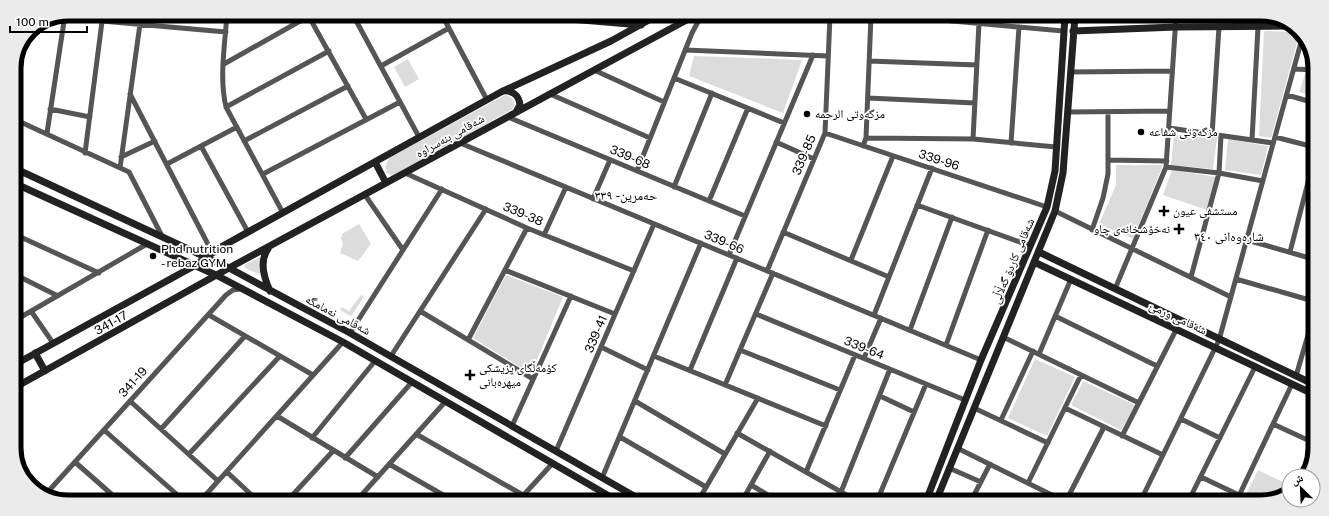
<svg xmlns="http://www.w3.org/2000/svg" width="1329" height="516" font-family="'Public Sans','Noto Naskh Arabic',sans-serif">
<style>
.green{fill:#dcdcdc}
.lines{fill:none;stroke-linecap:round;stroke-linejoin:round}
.street{stroke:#555;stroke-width:5}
.secondary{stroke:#222;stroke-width:7}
.poi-dot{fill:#000;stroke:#fff;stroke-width:1.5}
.labels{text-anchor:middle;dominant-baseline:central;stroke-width:3.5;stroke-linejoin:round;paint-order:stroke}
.poi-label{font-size:12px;fill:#000;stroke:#fff;text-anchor:start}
.street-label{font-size:12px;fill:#000;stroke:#fff}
.neighbourhood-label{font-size:13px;fill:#000;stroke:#fff}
.rim{fill:none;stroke:#000;stroke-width:5}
</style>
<rect width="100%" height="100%" fill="#fff"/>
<path class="green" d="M1264 31 1300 32 1271 138 1259 136Z
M694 56 802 60 783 113 689 76Z
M408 59 419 79 405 87 394 67Z
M1305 74H1315V96L1299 92Z
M505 95C512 96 518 104 511 110 507 113 502 115 498 117 463 138 428 157 392 176L387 173 385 167 389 158Z
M1174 134 1217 138 1213 169 1171 165Z
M1228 139 1268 146 1261 175 1225 170Z
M1116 165H1163L1133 239 1099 224 1116 185Z
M1172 170 1216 177 1207 210 1163 195Z
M359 224 371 244 358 261 340 253 343 244 341 238 342 234Z
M260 257 263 276 245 268V265Z
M506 275 563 297 531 374 473 338Z
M361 295 364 297 351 316 340 310 342 307 349 311Z
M1035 359 1075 377 1047 436 1008 418Z
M1083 381 1135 405 1121 430 1071 405Z
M1258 470 1289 485V492L1261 502H1242Z"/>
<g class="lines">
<path class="street" d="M227 14C225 44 219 78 226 107L283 213
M308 15 366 119
M353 15 419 137
M442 15 487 100
M856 16 920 18 1063 31
M102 21 226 32
M685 50 828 56
M869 61 977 65
M224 64 309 16
M381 66 449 28
M1294 69 1315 70
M594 70 664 102
M1070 72 1172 71
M14 75 16 61
M674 78 784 123
M130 94 212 252
M550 94 650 138
M1287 95 1315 103
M868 98 975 103
M226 107 329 51
M50 109 90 117
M1068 112 1170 111
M508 117 745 216
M14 119 129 172 162 236
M1169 128 1273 143
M47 133 65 15
M825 133 1047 207
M1212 135 1219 27
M1275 137 1314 147
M866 138 973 139 1056 147
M973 139 979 23
M1252 140 1258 27
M244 141 348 86
M776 142 814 159
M460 143 981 360
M1011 143 1019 27
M201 146 248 232
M863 146 866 138 871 16
M85 153 103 14
M121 157 155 141
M1108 160 1167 161
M167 164 237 127
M1166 167 1219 173 1263 181
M120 168 140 24
M637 171 692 33 701 16
M405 173 527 228 634 271
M263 174 400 102
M674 187 712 93
M365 195 403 250
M593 199 610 160
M709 201 748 108
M917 205 1031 246
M1055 211 1231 297
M1092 230 1103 198 1108 174V112
M783 232 889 277
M14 234 99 273
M544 235 566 187
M1247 240 1313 259
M1290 252 1314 159
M729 255 813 55
M851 260 893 156
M505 270 615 314
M767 271 825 133 830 16
M14 274 58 296
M1191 277 1219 173 1221 136
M1236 279 1313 301
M1115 289 1166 167 1176 17
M31 311 53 343
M420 311 533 379
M756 314 965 400
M209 315 313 375
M874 315 932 168
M1055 316 1157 366
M14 321 147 244
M910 330 952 217
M350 333 442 189
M1003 337 1139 403
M468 340 527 228
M946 345 988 230
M601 347 648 370
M740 350 840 390
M1039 354 1071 279
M391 356 486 209
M654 356 826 426
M864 358 881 318
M690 370 737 258
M1296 376 1313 318
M725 385 773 273
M880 396 914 412
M130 401 218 481
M635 401 725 454
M974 408 1048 443
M1065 408 1163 455
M277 416 378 477
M1181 419 1220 438
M1001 420 1033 351
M1273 424 1312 442
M512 426 571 296
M161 429 245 336
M104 430 182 499
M737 433 857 501
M416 434 523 495
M1122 436 1176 330
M620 437 706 487
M312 438 375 361
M957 448 1066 502
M556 451 654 224
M189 454 280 356
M345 458 412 382
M75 462 117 499
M389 464 452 500
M949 468 981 482
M227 472 257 500
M806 472 855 355
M1201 477 1239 495
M602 478 701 243
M1028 483 1081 375
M751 485 778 501
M841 492 890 369
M363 494 374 500
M525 494 535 500
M45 495 226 295 233 290 240 289
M202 499 343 342
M288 500 333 451
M357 500 445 402
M519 500 552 464
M698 501 758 398
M742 501 770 451
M877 501 926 384
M971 501 990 464
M1066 501 1104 427
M1140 502 1219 340 1303 35
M1188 502 1255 367
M1236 502 1292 384"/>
<path class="secondary" d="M523 15 641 25
M1073 31 1176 27 1291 26
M503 91C512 90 519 95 520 105L516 112
M375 162 386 183
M14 168 229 268 350 333 641 500
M14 183 218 276 343 342 616 500
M268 249C259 261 264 278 270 291
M1039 252 1313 384
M1034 262 1313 394
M35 353 45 371
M14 365 194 266 221 247 501 92 611 41 658 15
M14 388 229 268 694 16
M926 501 981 360 1047 207 1055 171 1065 16
M936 501 1055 211 1063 173 1075 16"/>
</g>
<g class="poi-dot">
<circle cx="807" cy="114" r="4"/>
<circle cx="1141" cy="132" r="4"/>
<path d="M1162 205h4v4h4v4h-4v4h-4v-4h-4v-4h4z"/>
<path d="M1177 223h4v4h4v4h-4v4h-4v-4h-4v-4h4z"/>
<circle cx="153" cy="256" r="4"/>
<path d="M468 369h4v4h4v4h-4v4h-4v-4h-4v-4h4z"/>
</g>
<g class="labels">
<g class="poi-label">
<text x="815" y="114">مزگەوتی الرحمە</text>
<text x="1149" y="132">مزگەوتی شفاعە</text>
<text x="1173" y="211">مستشفى عيون</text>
<text x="1170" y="229" text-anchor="end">نەخۆشخانەی چاو</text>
<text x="161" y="249">Phd nutrition<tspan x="161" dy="14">- rebaz GYM</tspan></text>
<text x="479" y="368">کۆمەڵگای پزیشکی<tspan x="479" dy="14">میهرەبانی</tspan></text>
</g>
<g class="street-label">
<text transform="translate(450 136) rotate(-29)">شەقامی بنەسراوە</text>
<text transform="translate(804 155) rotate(-67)">339-85</text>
<text transform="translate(630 157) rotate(23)">339-68</text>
<text transform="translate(939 160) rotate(18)">339-96</text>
<text transform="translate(523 214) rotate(23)">339-38</text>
<text transform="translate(724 242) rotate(23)">339-66</text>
<text transform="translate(1013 261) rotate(-67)">شەقامی کاردۆ گەڵاڵی</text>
<text transform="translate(338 315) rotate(28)">شەقامی نەمامگە</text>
<text transform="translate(1178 318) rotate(25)">شەقامی ورمێ</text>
<text transform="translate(111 323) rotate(-29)">341-17</text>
<text transform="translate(596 334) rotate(-67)">339-41</text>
<text transform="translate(864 348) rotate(22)">339-64</text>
<text transform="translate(133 382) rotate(-48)">341-19</text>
</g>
<g class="neighbourhood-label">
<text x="626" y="195">حەمرین - ٣٣٩</text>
<text x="1229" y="236">شارەوەانی ٣٤٠</text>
</g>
</g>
<path d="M0 0H1329V516H0ZM68 21H1261A47 47 0 0 1 1308 68V448A47 47 0 0 1 1261 495H68A47 47 0 0 1 21 448V68A47 47 0 0 1 68 21Z" fill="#ebebeb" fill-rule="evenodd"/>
<path class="rim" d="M68 21H1261A47 47 0 0 1 1308 68V448A47 47 0 0 1 1261 495H68A47 47 0 0 1 21 448V68A47 47 0 0 1 68 21Z"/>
<g transform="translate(1301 488) rotate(336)"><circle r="19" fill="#ffffff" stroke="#999999"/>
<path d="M0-3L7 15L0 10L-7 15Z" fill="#000000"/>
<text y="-6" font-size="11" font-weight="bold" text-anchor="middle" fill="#000000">ش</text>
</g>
<path d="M10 26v6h77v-6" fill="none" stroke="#000000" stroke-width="2"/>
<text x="16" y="26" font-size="12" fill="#000000" stroke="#ffffff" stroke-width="3" paint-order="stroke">100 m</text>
</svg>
